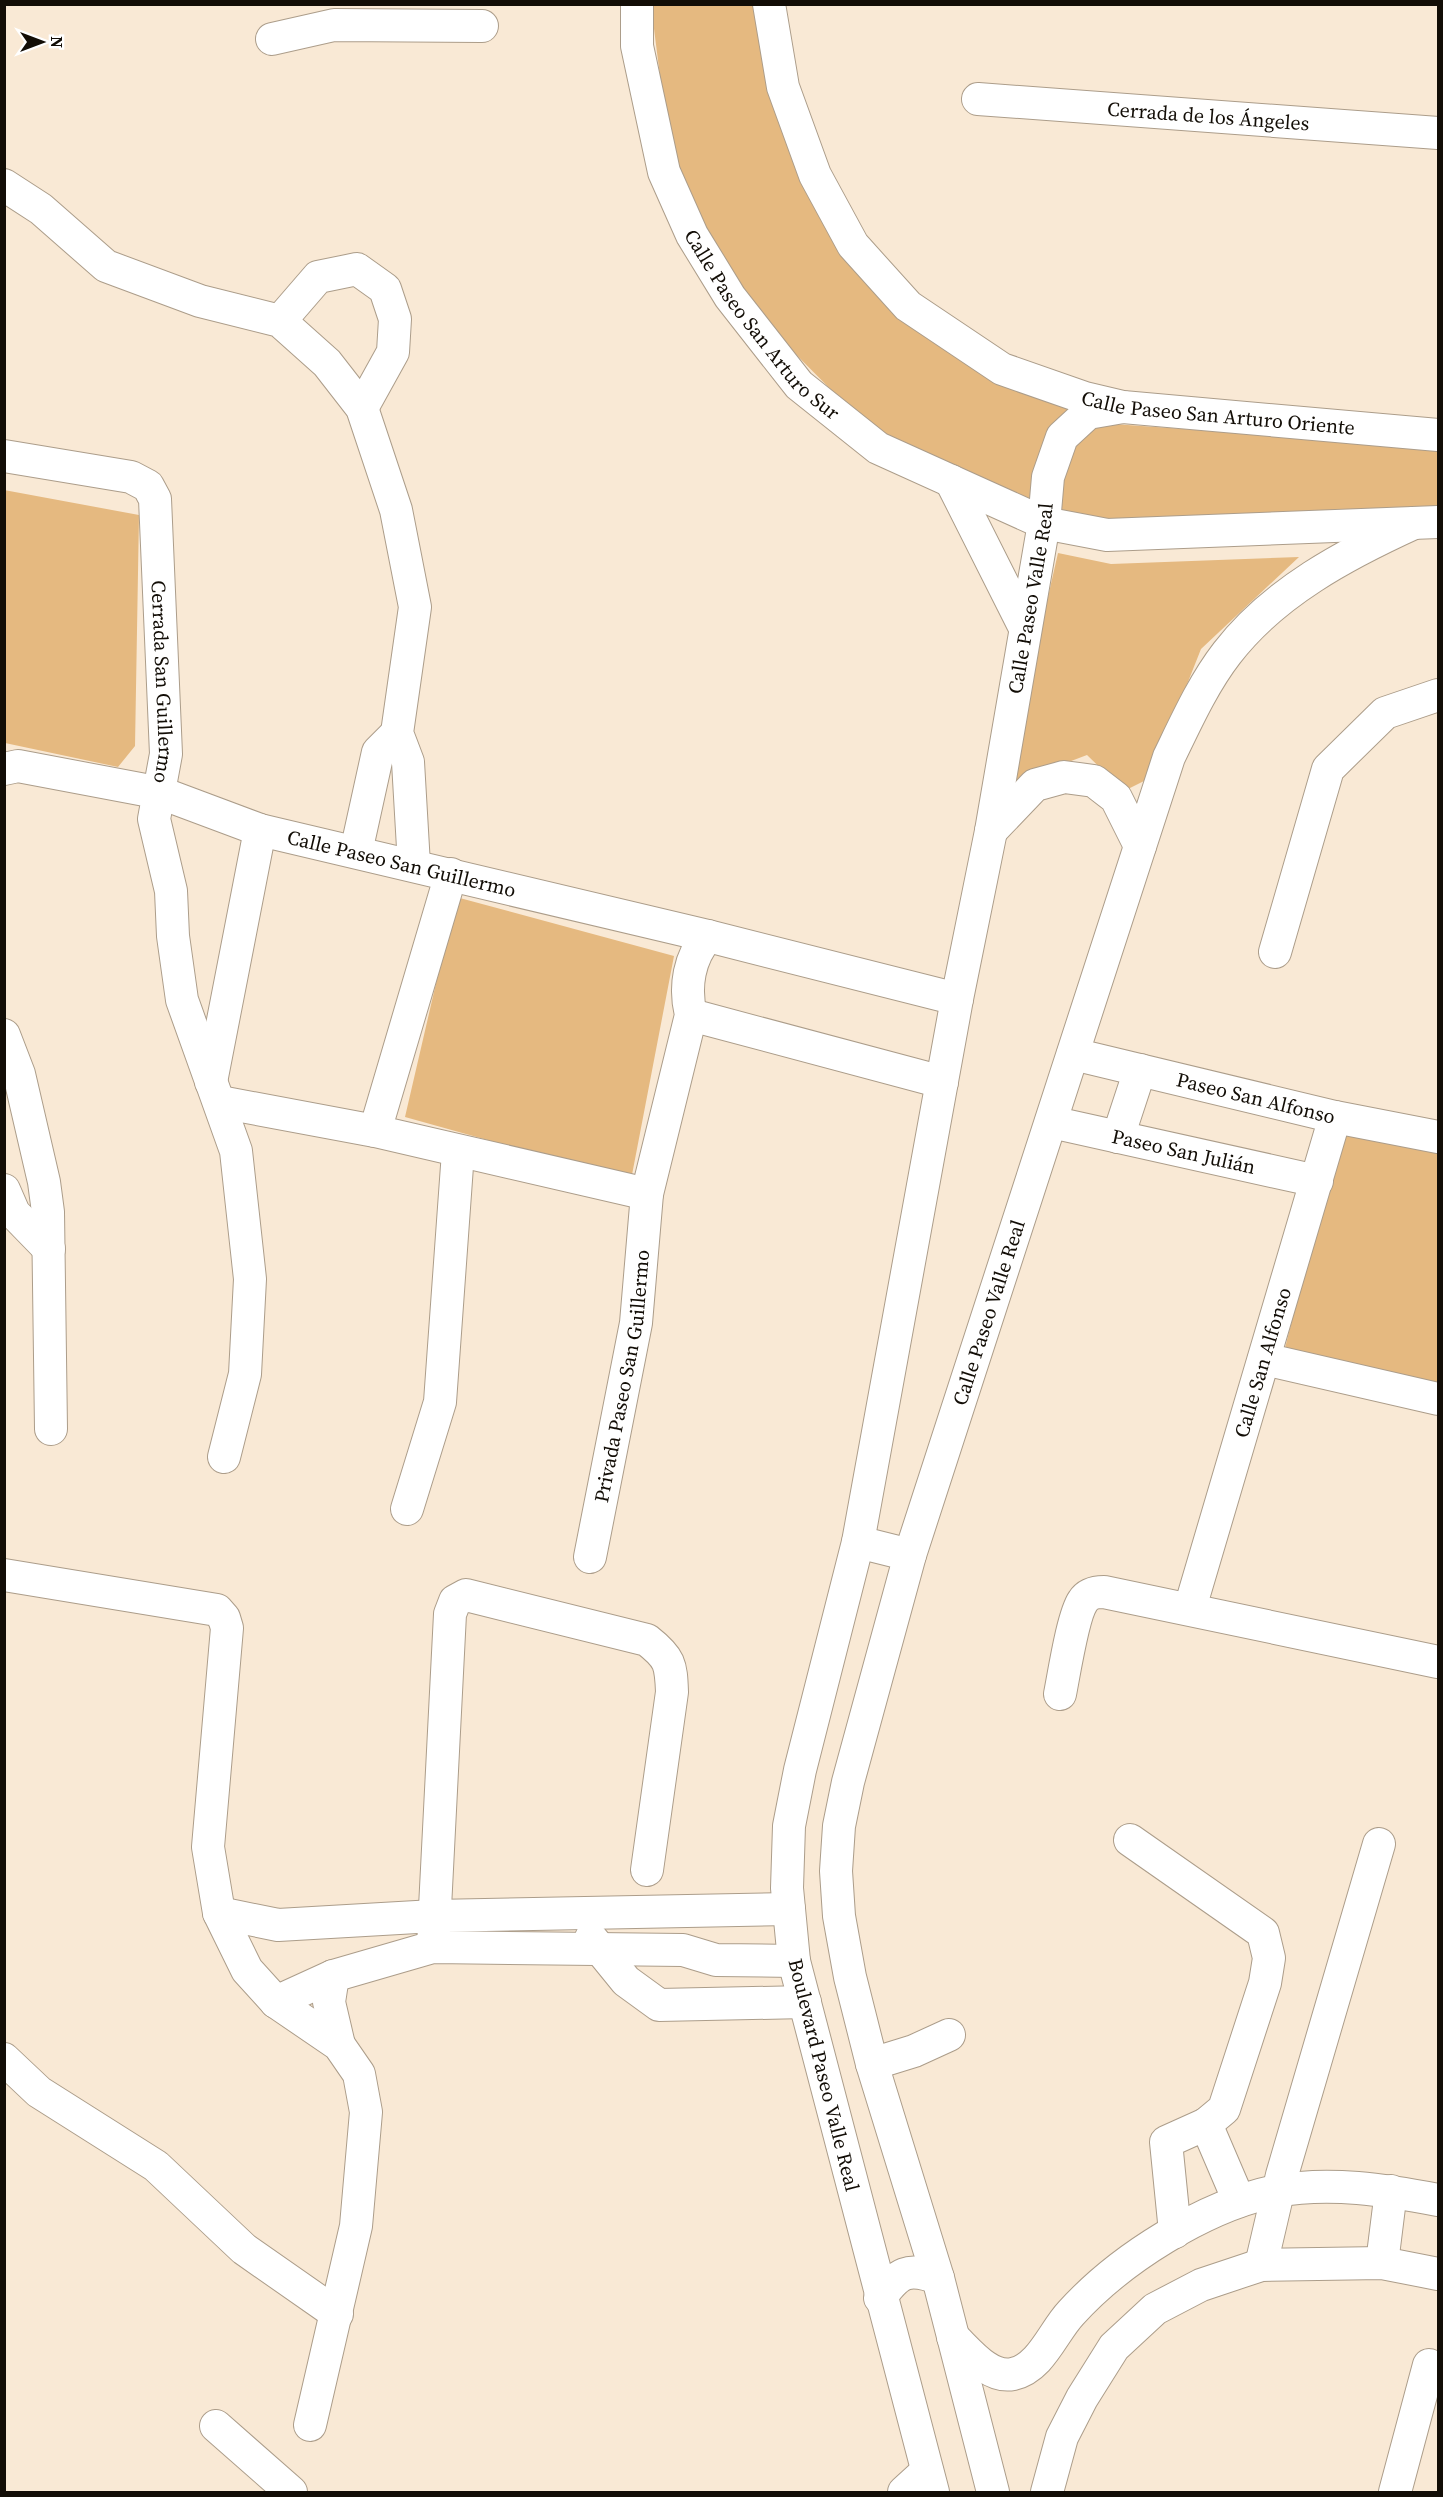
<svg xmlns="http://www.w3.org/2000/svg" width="1443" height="2497" font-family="'Source Serif 4',serif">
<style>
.green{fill:#e5b980}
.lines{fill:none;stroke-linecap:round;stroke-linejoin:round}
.minor-casing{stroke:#ac9d8a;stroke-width:34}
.minor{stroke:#fff;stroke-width:32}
.labels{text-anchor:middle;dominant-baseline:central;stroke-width:4.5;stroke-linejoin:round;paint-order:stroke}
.street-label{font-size:20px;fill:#120d06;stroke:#fff}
</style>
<rect width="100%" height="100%" fill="#f9e9d5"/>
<path class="green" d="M651 5H764L775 86 883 294 1099 423 1438 447V518L1100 525 1027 509 881 440 734 292 671 163Z
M4 490 139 515 135 746 118 767 5 743Z
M1058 553 1111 564 1299 557 1201 649 1150 778 1124 791 1087 755 1005 786Z
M456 897 674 956 631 1180 405 1117Z
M1341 1127 1438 1149V1391L1283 1356Z"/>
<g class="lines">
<g class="minor-casing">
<g id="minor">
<path id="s1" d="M637 4V46L664 172 692 235 730 297 799 385 878 448 1044 523 1107 535 1438 522"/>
<path id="s2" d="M769 4 783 87 815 175 853 245 908 306 1002 369 1085 398 1123 407 1438 435"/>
<path d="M272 39 334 25 482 26"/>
<path id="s3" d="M978 99 1438 133"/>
<path d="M4 185 41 209 106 266 200 301 280 321 327 363 362 408 396 510 415 607 397 733 408 762 414 865"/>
<path d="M280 321 318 277 357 269 385 289 395 319 393 352 362 408"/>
<path id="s4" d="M4 456 131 477 148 486 155 499 166 754 154 819 171 891 173 936 182 1000 236 1151 250 1279 245 1374 224 1457"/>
<path d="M951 481 1025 628"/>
<path id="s5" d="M4 769 18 766 161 793 260 830 708 936 957 999"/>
<path d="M991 831 1035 785 1064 777 1094 781 1116 798 1140 846"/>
<path d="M356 852 378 752 397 733"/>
<path d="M1275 952 1328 769 1385 713 1438 695"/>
<path d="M691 1015 942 1082"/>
<path d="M4 1035 19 1074 44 1182 48 1212 51 1429"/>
<path id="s6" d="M1073 1054 1335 1117 1438 1137"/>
<path d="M211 1082 260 830"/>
<path d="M220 1102 375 1131 647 1194"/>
<path id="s7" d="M1051 1122 1317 1181"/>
<path d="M375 1131 451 874"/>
<path d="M1118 1137 1140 1070"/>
<path d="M4 1190 14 1213 49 1249"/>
<path d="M1264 1359 1438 1399"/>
<path d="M407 1509 440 1402 458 1152"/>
<path d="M858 1542 910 1555"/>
<path id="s8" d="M590 1557 636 1323 647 1194 691 1015C684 987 689 957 708 936"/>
<path d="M4 1575 217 1610 224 1618 227 1628 208 1847 219 1913 247 1970 276 2002 339 2045 359 2074 366 2112 356 2226 310 2425"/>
<path id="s9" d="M1190 1608 1335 1117"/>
<path d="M1060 1694C1064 1674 1073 1615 1083 1601 1088 1593 1096 1592 1104 1592L1438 1662"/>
<path d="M1130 1840 1263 1933 1269 1958 1265 1983 1224 2109 1206 2124 1166 2142 1175 2232"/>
<path d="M219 1913 278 1925 434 1916 789 1909"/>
<path d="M591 1938 626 1981 659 2005 805 2002"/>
<path d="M433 1947 450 1614 455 1601 466 1595 647 1640C670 1658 671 1664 672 1692L647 1870"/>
<path d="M333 1976 329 2002 339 2045"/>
<path d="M276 2002 333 1976 433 1947 683 1950 716 1960 794 1961"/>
<path d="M4 2059 39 2092 156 2166 244 2249 337 2314"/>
<path d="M872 2064 914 2051 949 2035"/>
<path d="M1206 2124 1239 2201"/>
<path d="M1382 2263 1391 2191"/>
<path d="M1261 2265 1282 2175 1379 1844"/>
<path d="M880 2298C899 2272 907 2267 938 2278"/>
<path d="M953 2337C968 2351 989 2379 1013 2374 1041 2368 1053 2332 1071 2313 1120 2259 1204 2206 1276 2191 1330 2181 1386 2190 1438 2200"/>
<path d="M216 2426 291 2492"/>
<path d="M904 2492 927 2471"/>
<path id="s10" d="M933 2492 794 1961 787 1888 789 1826 800 1770 858 1542 957 999 991 831 1044 523 1048 477 1062 437 1088 413 1123 407"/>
<path id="s11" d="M993 2492 938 2278 872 2064 850 1977 839 1916 836 1871 839 1826 848 1782 910 1555 1169 757C1186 722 1203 684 1227 653 1274 592 1346 554 1414 523"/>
<path d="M1047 2492 1062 2437 1082 2398 1114 2347 1155 2309 1201 2285 1261 2265 1382 2263 1438 2274"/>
<path d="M1395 2492 1429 2365"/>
</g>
</g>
<use href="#minor" class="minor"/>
</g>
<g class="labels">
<g class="street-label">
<text stroke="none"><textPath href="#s3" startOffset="231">Cerrada de los Ángeles</textPath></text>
<text stroke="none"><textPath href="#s1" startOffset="354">Calle Paseo San Arturo Sur</textPath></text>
<text stroke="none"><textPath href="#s2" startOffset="675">Calle Paseo San Arturo Oriente</textPath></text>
<text stroke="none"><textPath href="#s10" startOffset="1936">Calle Paseo Valle Real</textPath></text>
<text stroke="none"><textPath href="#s4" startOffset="346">Cerrada San Guillermo</textPath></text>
<text stroke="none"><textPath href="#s5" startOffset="411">Calle Paseo San Guillermo</textPath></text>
<text stroke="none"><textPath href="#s6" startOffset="188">Paseo San Alfonso</textPath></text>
<text stroke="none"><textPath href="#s7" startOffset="136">Paseo San Julián</textPath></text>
<text stroke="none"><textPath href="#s11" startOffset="1222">Calle Paseo Valle Real</textPath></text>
<text stroke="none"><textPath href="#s9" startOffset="256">Calle San Alfonso</textPath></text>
<text stroke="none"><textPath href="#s8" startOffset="184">Privada Paseo San Guillermo</textPath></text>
<text transform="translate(824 2075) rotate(76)">Boulevard Paseo Valle Real</text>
</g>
</g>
<rect width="1443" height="2497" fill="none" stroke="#120d06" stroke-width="12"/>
<g transform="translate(42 42) rotate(90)" stroke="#ffffff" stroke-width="4.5" paint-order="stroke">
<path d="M0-4.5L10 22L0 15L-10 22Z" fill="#120d06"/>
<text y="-9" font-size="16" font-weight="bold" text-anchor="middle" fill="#120d06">N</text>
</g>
</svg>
